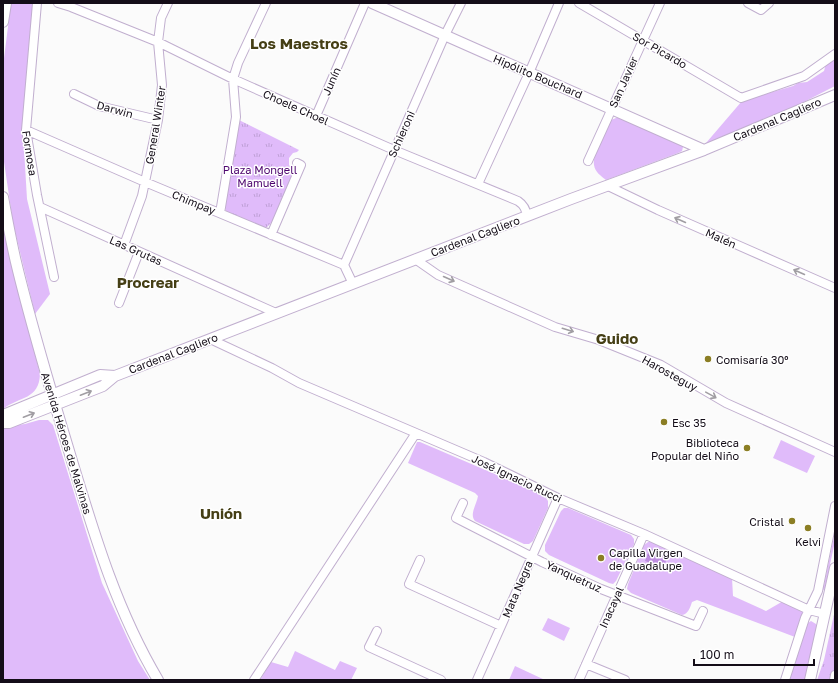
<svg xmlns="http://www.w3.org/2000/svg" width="838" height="683" font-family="'Golos Text',sans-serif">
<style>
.grass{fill:#e0bbfa}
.park{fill:url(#park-tufts)}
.water{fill:url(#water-waves)}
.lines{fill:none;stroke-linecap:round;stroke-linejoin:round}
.minor-casing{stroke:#c1afcf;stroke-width:10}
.major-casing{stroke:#c1afcf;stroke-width:12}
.minor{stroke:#fff;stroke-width:8}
.major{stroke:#fff;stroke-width:10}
.oneway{stroke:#a19ea3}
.poi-dot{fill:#8b7e24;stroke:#fff;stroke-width:1.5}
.labels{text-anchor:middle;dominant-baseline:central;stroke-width:3;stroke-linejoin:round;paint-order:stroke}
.street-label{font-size:11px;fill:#140d18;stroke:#fff}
.park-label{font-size:11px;fill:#4e066f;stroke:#fff}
.poi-label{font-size:11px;fill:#140d18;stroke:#fff;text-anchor:start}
.district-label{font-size:15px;font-weight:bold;fill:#453f15;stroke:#fff}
</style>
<defs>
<pattern id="park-tufts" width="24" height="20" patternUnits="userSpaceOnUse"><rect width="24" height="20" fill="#e0bbfa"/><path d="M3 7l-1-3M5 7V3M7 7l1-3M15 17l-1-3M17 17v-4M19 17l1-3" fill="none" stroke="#bfa0d6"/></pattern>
<pattern id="water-waves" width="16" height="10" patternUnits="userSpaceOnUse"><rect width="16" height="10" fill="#be8de0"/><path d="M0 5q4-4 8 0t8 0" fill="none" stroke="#a278bf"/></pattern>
</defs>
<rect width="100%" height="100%" fill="#fbfbfb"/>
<path class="grass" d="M11 3H34L23 132 27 199 50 294 35 314 13 223 3 155V66Z
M835 58V86L800 104 707 144 706 143 742 101 793 86 798 83 807 82 824 71 826 64Z
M616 118H621L680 144 683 147 682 151 678 153 606 180C601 176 595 172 594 165 592 155 606 131 611 120Z
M3 225 9 253 40 374C39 400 20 396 3 409Z
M39 420H48L53 425 102 583 138 661 150 680H3V427L25 424Z
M781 440 815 456 807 473 773 458Z
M417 442H420L544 495 548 501V508L533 541 529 544H524L475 521C469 514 477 504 478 496L475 493 408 463Z
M564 508H568L631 535 634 539V544L616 581 613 584 609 583 549 555 545 551V545L561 511Z
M835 532V541L825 588 820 594 824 585Z
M648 542H653L732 578 733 596 766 611 785 600 803 610V614L795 637 697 600 692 602C690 608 688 614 682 615L631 593 627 589 628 584 644 545Z
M548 618 570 628 564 641 542 630Z
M811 621 816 624 817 628 805 680H789L808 623Z
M295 651 335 670 340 661 357 668 351 680H260L271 662 288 667Z
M515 666 545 680H509Z"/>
<path class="park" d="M239 120 299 150 297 152 293 153 289 158V165L294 171 272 222 267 227H261L226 211 224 205Z
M835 610V668L832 680H817L824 660Z"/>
<path class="water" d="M650 548 668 556 663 568 645 561Z"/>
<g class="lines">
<g class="minor-casing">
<path id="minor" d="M37 3 26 130 37 195 54 277
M58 3 71 7 158 42 233 79 394 150 518 201C524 205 526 209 527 216
M579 3 741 98 804 76 835 54
M748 3 761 10 769 3
M74 94 99 106 158 120
M316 116 365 3
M26 130 145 182 344 265 353 284
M588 161 660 3
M478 184 529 73 559 3
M608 186 658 210 835 288
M40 207 276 313
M220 213 236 117 233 79 238 63 266 3
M271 235 301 165 297 163
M124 245 142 196 158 120 162 85 158 42 161 18 168 3
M415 259 438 275 555 327 599 340 661 365 726 403 835 452
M344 265 445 35 461 3
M119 303 139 252
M210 339 272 368 299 383 484 462 558 498 644 534 809 610 825 614
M463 503 456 518 542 562 601 589 696 626 703 611
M420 560 409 584 501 626
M377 631 369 647 441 680
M586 664 625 680
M254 680 416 433
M477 680 558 498
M579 680 644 534
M785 680 805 618 818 591 835 506
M834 680 835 675"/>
</g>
<g class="major-casing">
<path id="major" d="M372 3 704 150
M3 22 6 3
M3 197C7 219 11 241 16 262 32 329 52 395 72 461 95 537 117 611 158 680
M3 415 100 375 115 376
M3 423H9L103 386 115 376 571 199 704 150 835 95
M810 680 835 568"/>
</g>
<use href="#minor" class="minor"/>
<use href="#major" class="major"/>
</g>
<defs><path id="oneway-shaft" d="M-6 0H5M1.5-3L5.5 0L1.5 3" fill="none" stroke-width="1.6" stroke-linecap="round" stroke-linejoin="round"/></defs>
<g class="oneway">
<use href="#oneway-shaft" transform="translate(680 220) rotate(-156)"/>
<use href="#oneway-shaft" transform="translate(799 272) rotate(-156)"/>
<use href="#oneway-shaft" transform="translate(449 279) rotate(24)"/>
<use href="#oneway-shaft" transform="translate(568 330) rotate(17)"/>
<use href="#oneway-shaft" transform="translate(86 393) rotate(-21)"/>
<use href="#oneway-shaft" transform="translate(711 395) rotate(29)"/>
<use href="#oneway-shaft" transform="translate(29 415) rotate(-21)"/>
</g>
<g class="poi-dot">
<circle cx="708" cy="359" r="4"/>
<circle cx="664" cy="422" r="4"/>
<circle cx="747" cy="448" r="4"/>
<circle cx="792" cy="521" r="4"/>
<circle cx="808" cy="528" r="4"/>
<circle cx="601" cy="558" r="4"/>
</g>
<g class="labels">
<g class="street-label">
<text transform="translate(660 50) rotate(30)">Sor Picardo</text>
<text transform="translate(538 76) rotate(23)">Hipólito Bouchard</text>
<text transform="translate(331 81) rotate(-66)">Junín</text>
<text transform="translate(623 82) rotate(-66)">San Javier</text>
<text transform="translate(296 107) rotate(24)">Choele Choel</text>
<text transform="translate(115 109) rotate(15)">Darwin</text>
<text transform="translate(777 119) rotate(-23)">Cardenal Cagliero</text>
<text transform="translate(155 125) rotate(-81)">General Winter</text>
<text transform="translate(401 134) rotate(-66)">Schieroni</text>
<text transform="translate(30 153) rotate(81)">Formosa</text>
<text transform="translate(194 202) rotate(22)">Chimpay</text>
<text transform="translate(475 236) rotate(-21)">Cardenal Cagliero</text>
<text transform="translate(721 238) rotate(24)">Malén</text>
<text transform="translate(136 250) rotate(24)">Las Grutas</text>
<text transform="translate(173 353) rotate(-21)">Cardenal Cagliero</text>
<text transform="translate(670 373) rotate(29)">Harosteguy</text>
<text transform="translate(67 443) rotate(73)">Avenida Héroes de Malvinas</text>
<text transform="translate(517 478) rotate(25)">José Ignacio Rucci</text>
<text transform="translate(574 576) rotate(25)">Yanquetruz</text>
<text transform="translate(517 589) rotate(-67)">Mata Negra</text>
<text transform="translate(611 607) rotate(-66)">Inacayal</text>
</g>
<g class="park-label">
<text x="260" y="169">Plaza Mongell<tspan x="260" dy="13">Mamuell</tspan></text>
</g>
<g class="poi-label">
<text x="716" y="359">Comisaría 30º</text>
<text x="672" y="422">Esc 35</text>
<text x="739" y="442" text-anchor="end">Biblioteca<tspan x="739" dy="13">Popular del Niño</tspan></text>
<text x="784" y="521" text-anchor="end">Cristal</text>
<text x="808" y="541" text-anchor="middle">Kelvi</text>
<text x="609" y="552">Capilla Virgen<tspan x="609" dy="13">de Guadalupe</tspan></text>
</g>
<g class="district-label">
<text x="299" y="43">Los Maestros</text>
<text x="148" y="282">Procrear</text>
<text x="617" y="338">Guido</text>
<text x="221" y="513">Unión</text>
</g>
</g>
<rect width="838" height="683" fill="none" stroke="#140d18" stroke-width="8"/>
<path d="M694 659v6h120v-6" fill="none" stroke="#140d18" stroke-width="2"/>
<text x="700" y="659" font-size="12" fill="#140d18" stroke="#ffffff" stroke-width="3" paint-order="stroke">100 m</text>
</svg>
